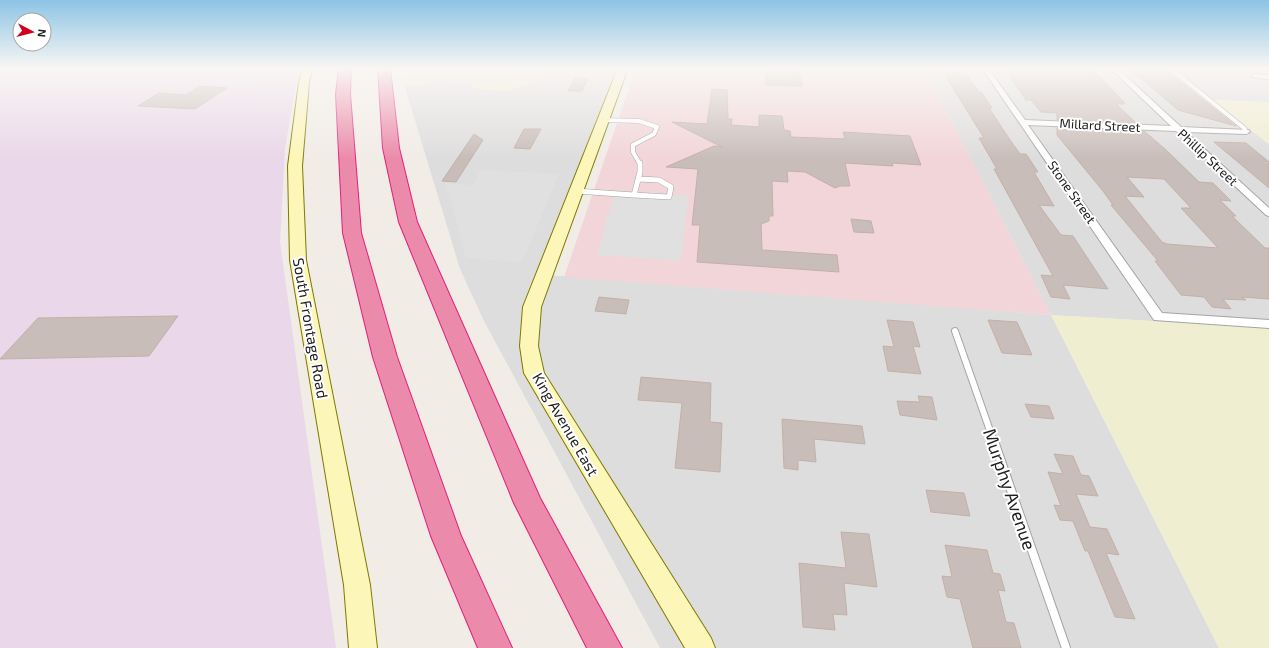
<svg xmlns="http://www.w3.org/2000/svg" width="1269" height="648" font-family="'Exo 2',sans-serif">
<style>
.residential{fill:#dedddd}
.commercial{fill:#f2d5d8}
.industrial{fill:#ead7e9}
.farmland{fill:#f0eed0}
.parking{fill:#e0e0e0}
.building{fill:#c9bdb9;stroke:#c3b0a7;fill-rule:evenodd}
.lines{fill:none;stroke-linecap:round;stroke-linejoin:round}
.lane-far3-casing{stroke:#a4a4a4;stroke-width:5}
.lane-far2-casing{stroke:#a4a4a4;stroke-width:6}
.lane-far1-casing{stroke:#a4a4a4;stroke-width:8}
.lane-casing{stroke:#a4a4a4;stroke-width:10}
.street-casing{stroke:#a4a4a4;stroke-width:2}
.secondary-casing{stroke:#7e7900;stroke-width:2}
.highway-casing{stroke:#e31e7e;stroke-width:2}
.lane-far3{stroke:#fff;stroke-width:4}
.lane-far2{stroke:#fff;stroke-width:5}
.lane-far1{stroke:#fff;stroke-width:6}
.lane{stroke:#fff;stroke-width:8}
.street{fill:#fff;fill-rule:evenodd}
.secondary{fill:#fcf6b8;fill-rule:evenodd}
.highway{fill:#eb8aaa;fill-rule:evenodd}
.labels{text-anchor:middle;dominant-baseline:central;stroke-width:4;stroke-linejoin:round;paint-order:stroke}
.far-street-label{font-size:13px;fill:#202020;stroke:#fff}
.street-label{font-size:15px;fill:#202020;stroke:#fff}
.near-street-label{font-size:18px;fill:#202020;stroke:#fff}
</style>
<rect width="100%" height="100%" fill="#f1ece6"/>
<path class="residential" d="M547 68 616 71 536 274 1051 315 924 68H1269V102L1212 100 1269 144V328L1051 315 1219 648H660L484 321 460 269 404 84 419 85 435 80 474 83 471 88 539 80Z"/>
<path class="commercial" d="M636 68H924L1051 315 564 277Z"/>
<path class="industrial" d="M0 68H299L285 148 280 242 336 648H0Z"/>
<path class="farmland" d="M403 68H547L539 80 506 91 471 88 474 83 435 80 419 85 404 84Z
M1212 100 1269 102V144Z
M1051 315 1269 328V648H1219Z"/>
<path class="parking" d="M481 170 559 174 522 262 466 258 446 183 472 185Z
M615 191 689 195 680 261 597 255Z"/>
<path class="building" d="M765 68H799L802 86 766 85Z
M1004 68 1066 71 1064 68 1093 70 1123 101 1125 104H1116L1136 123 1057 120V113L1041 112 1031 100H1026Z
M1129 68H1163L1236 126 1178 110Z
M943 72 965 73 979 92 982 93 992 108H989L1010 140 1020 154H1026L1038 172H1034L1054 206 1039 205 1061 235 1073 236 1108 289 1063 285 1070 299 1051 297 1041 275 1053 276 994 169H997L979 138H984Z
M575 78H588L582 91H568Z
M200 86 227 88 195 109 138 106 159 93 186 95Z
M712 89 727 90 728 119H732L731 125 759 127V115L782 116 784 130 790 131 791 137 845 139 843 132 910 136 921 165 892 163 893 166 845 163 850 186H840L835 188 805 172 787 171 788 182 772 181 773 216H769V221L761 224 762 250 837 255 839 272 697 262 700 225H692L698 169 666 167 714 146 722 147 672 122 707 124Z
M1057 128 1144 131 1165 149 1199 182 1213 183 1231 201 1220 200 1236 216H1232L1265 248H1269V299L1242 297 1246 300 1223 299 1231 309 1212 307 1204 297 1181 295 1155 261H1158L1111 205H1113L1103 191 1057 135ZM1127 177 1164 179 1191 208H1181L1218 248 1167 244 1162 242 1125 196 1144 197Z
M524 129H541L530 149 514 148Z
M474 134 483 140 456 182 442 181Z
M1214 142 1246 143 1269 162V188Z
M851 219 871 221 874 233 854 232Z
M599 297 629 300 626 314 595 311Z
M178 316 149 356 0 359 38 318Z
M887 320 913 322 920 347 913 346 921 374 888 371 883 346 894 347Z
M988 320 1017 322 1032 355 1002 353Z
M641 377 711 383 710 422 722 423 720 472 675 468 682 403 638 400Z
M918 396 932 397 937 420 900 415 897 401 920 402Z
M1025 404 1049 406 1054 419 1031 417Z
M782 419 862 426 865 444 814 439 816 462 798 460V470L784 468Z
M1054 454 1073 456 1081 475 1089 476 1098 496 1076 494 1090 527 1107 529 1119 555 1106 553 1135 619 1115 617 1088 551H1085L1073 521 1060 520 1054 505 1061 506 1048 472 1063 474Z
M926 490 964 493 970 516 931 512Z
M841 532 869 534 877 587 844 583 847 615 833 614 835 630 803 627 799 563 846 568Z
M945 545 987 550 993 573 1000 574 1005 591 998 590 1006 622 1014 623 1021 648H973L960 599 947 597 942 576 952 577Z"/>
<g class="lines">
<g class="lane-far3-casing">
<path id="lane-far3" d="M1170 68 1244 128 1246 132
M603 120 639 121 657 127 654 134 633 145V152L640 164"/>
</g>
<g class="lane-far2-casing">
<path id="lane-far2" d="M576 191 634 195 640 172V163
M634 195 669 197 671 187 659 180 638 179"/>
</g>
<g class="lane-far1-casing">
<path id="lane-far1" d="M955 331 995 445"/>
</g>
<g class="lane-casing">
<path id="lane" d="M995 444 1066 648"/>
</g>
<g class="street-casing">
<path id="street" d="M982 68H988L1025 120 1171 126 1110 68H1117L1181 127 1249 130 1250 132 1246 134 1186 132 1269 208V216L1266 215 1176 131 1028 125 1162 313 1269 320V328L1154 320Z
M1254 74 1269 75V79L1252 77 1251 76Z"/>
</g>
<g class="secondary-casing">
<path id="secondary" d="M303 68H313L309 82 302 166 306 260 370 585 377 648H349L344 585 290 260 288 166 299 82Z
M618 68H628L541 307 538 346 544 373 711 638 715 648H685L524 373 520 346 523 307Z"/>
</g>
<g class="highway-casing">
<path id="highway" d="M339 68H351L350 94 361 233 397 357 461 536 512 648H478L431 536 373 357 343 233 336 94Z
M378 68H390L399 148 417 222 540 498 622 648H587L514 503 399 222 383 148Z"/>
</g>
<use href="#lane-far3" class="lane-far3"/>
<use href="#lane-far2" class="lane-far2"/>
<use href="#lane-far1" class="lane-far1"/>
<use href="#lane" class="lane"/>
<use href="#street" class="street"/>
<use href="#secondary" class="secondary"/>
<use href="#highway" class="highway"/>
</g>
<linearGradient id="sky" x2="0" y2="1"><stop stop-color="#8dc4e5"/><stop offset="0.43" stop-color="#f9f6f4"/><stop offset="1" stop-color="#f9f6f4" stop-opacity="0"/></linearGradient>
<rect width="1269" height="159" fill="url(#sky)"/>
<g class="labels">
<g class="far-street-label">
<text transform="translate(1100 125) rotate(3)">Millard Street</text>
<text transform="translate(1208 157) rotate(43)">Phillip Street</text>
<text transform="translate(1072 192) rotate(55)">Stone Street</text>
</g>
<g class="street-label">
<text transform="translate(311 328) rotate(80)">South Frontage Road</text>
<text transform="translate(566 424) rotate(60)">King Avenue East</text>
</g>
<g class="near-street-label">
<text transform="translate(1010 489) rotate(71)">Murphy Avenue</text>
</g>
</g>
<g transform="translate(32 32) rotate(97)"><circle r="19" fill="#ffffff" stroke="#a6a6a6"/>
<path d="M0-3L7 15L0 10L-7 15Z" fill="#d0001e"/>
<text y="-6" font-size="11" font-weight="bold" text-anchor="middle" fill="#202020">N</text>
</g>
</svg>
